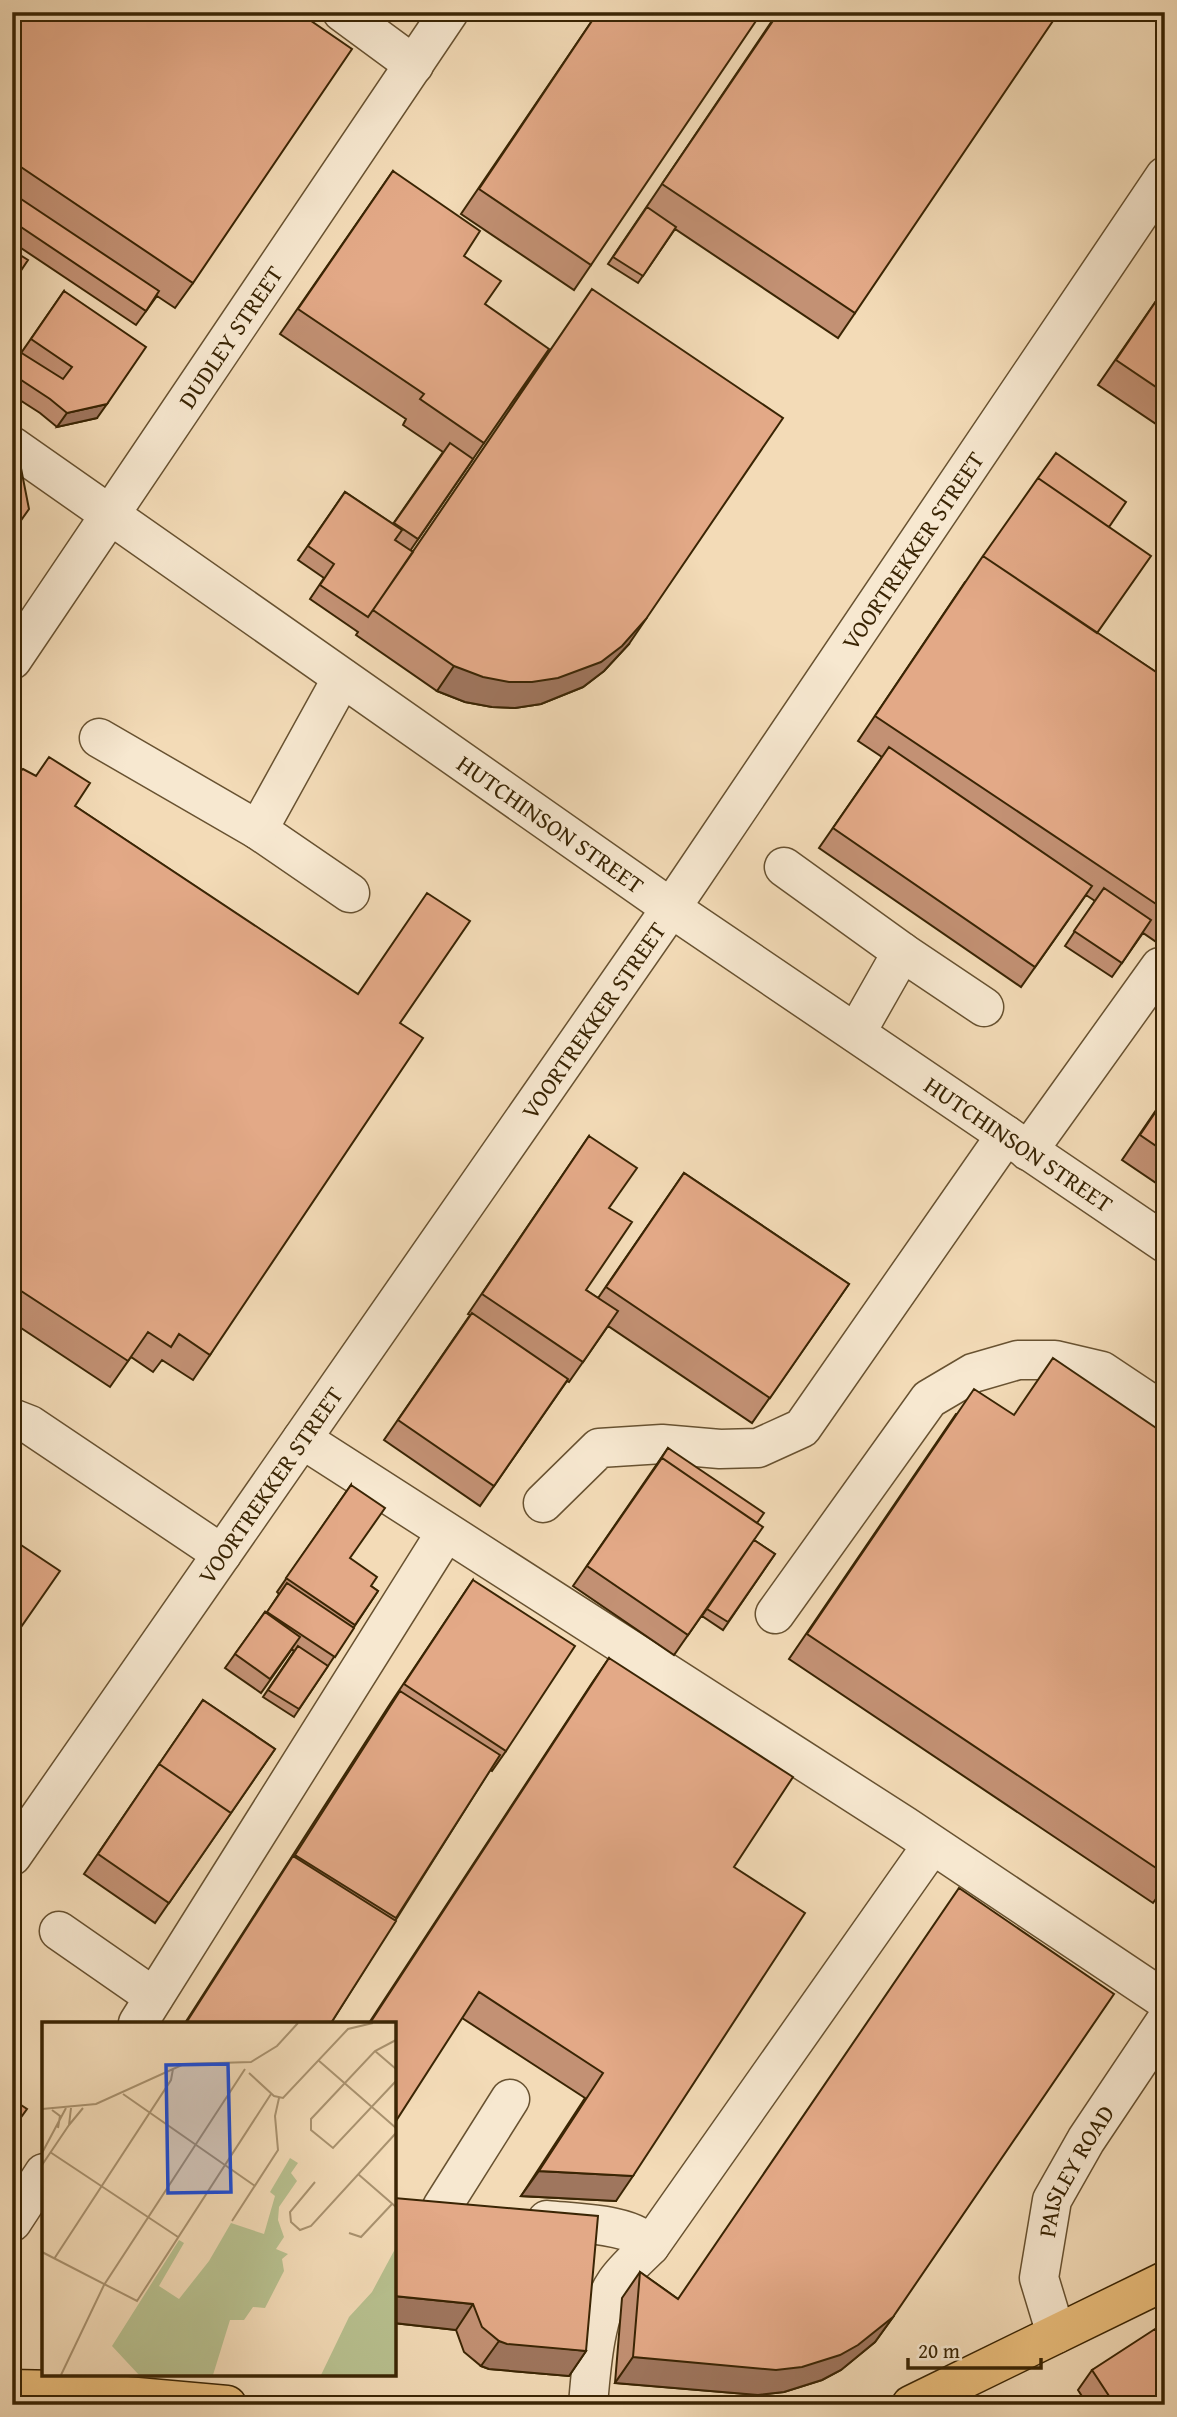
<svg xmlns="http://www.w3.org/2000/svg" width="1177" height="2417" font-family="'Gentium Book Plus',serif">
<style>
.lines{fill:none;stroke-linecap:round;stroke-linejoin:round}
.minor-casing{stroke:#685231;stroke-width:41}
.major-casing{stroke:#3a2504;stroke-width:41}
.minor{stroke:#f7e8d0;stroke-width:38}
.major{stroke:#eabe7c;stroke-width:38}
.wall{fill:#c39174;stroke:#3a2504;stroke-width:2}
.shaded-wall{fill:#9f765e;stroke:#3a2504;stroke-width:2}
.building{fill:#e3a987;stroke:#3a2504;stroke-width:2}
.labels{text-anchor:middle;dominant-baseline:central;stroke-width:6;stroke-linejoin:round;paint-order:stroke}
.street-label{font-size:24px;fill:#3a2504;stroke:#f7e8d0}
.inset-road{fill:none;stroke:#a9926f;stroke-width:2}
.view{fill:#1d4ed8;fill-opacity:0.15;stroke:#1d4ed8;stroke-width:3.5}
.inset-edge{fill:none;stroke:#3a2504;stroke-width:3.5}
</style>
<rect width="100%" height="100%" fill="#f3dbb7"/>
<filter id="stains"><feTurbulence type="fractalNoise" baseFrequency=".00286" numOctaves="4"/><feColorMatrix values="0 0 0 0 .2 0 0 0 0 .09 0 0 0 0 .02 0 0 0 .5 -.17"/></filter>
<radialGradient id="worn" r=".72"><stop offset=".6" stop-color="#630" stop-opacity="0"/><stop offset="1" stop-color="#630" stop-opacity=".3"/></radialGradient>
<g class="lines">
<g class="minor-casing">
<g id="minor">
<path d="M342 12 414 65"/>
<path id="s1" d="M12 446 671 908 1165 1243"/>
<path id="s2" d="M12 660 449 12"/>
<path d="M342 678 258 830 350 893"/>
<path d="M99 738 258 830"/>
<path d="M784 867 902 952"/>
<path d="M856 1033 902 952 984 1007"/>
<path d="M1028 1151 1160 967"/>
<path d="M12 1418 30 1425 222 1554"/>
<path d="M302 1439 905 1826 1165 2000"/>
<path d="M543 1503 599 1448 662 1444 720 1449 758 1448 802 1428 1006 1135"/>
<path d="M775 1614 929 1399 973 1373 1018 1360H1055L1102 1371 1165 1413"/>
<path id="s3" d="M12 1856 671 908 1165 176"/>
<path d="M59 1931 154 1997"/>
<path d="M138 2023 446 1532"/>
<path d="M442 2207 510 2099"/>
<path d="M547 2220C573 2223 635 2223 650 2246"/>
<path d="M12 2222 44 2173"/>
<path id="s4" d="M1056 2334 1039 2278 1052 2200 1086 2140 1165 2022"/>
<path d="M588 2405C591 2369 595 2312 616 2282 625 2269 639 2257 650 2246L932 1845"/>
</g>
</g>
<g class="major-casing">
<path id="major" d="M12 2389 58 2390 227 2405
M911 2405 1165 2281"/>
</g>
<use href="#minor" class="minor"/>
<use href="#major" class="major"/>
</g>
<path class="wall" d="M12 12 193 283 175 308 157 296 136 325 12 242Z
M598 12 591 265 574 290 461 214Z
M778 12 855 313 838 338 675 229 638 283 608 264Z
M393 171 464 256 485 304 484 443 410 551 629 644 604 671 583 687 541 704 515 708 492 707 465 702 437 691 356 635 358 632 310 599 324 578 298 560 345 492 393 524 443 452 403 425 406 419 280 334Z
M1165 288V430L1098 385Z
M64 291 97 418 57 427 40 413 12 395V347L21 353Z
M1109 527 1097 633 1165 678V948L1143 933 1112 977 1065 946 1095 901 1086 895 1021 987 819 848 882 757 858 741 965 582Z
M12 773 75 806 400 1023 210 1355 193 1380 162 1360 153 1372 131 1357 110 1387 12 1322Z
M1165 1097V1189L1122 1160Z
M589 1136 609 1208 586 1290 598 1298 684 1173 849 1284 752 1423 608 1326 569 1382 567 1381 480 1506 384 1440 470 1315 468 1314Z
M956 1414 1013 1415 1165 1434V1886L1153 1903 789 1659Z
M668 1448 757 1523 754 1540 775 1554 723 1630 702 1616 732 1572 674 1655 573 1586Z
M351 1485 350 1558 371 1586 378 1591 294 1717 263 1697 294 1651 292 1649 261 1693 225 1668 265 1612 266 1614 279 1594 277 1592Z
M473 1580 506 1751 492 1771 490 1770 331 2023H185L390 1704Z
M609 1658 734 1867 616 2201 521 2196 585 2098 462 2018 394 2023H369L592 1683Z
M203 1700 275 1749 155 1923 84 1874Z
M394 2198 586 2351 569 2376 489 2369 481 2366 464 2352 456 2330 394 2323Z
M640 2272 678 2299 893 2317 875 2342 841 2370 822 2380 784 2392 758 2395 615 2383 622 2298Z
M1163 2340 1165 2405H1086L1087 2404 1078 2390 1092 2370Z"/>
<path class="shaded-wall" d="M107 404 97 418 57 427 67 413Z
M646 619 629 644 604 671 583 687 541 704 515 708 492 707 465 702 437 691 454 666Z
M539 2171 633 2176 616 2201 521 2196Z
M394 2296 473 2304 456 2330 394 2323Z
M893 2317 875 2342 841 2370 822 2380 784 2392 758 2395 615 2383 633 2357Z
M499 2341 586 2351 569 2376 489 2369 481 2366Z"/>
<path class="building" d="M12 12H298L352 49 193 283 12 161Z
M598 12H762L591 265 479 189Z
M779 12H1059L855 313 662 184Z
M393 171 480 231 464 256 501 281 485 304 549 349 484 443 420 399 424 394 298 309Z
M12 193 159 291 146 311 12 221Z
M647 207 676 227 643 276 613 257Z
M12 250 28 260 12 284Z
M1165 288V393L1116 360Z
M592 289 783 418 646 619 622 646 601 662 558 678 532 682H509L483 677 454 666 373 610Z
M64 291 146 347 107 404 67 413 50 399 12 374V347L63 379 72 367 31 339Z
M450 443 473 459 418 539 394 523Z
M1056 453 1126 502 1109 527 1038 478Z
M12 458 20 463 29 509 12 533Z
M1038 478 1151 556 1097 633 983 556Z
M345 492 402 530 395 540 413 552 368 617 320 585 334 564 308 546Z
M983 556 1165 678V910L875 716Z
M889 747 1092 886 1035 967 833 828Z
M49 757 90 783 75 806 358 994 427 893 470 921 400 1023 423 1038 210 1355 179 1334 171 1347 148 1332 128 1361 12 1285V773L19 772 23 769 36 776Z
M1104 888 1151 920 1122 963 1074 931Z
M1165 1098V1152L1140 1135Z
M589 1136 637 1168 609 1208 632 1222 586 1290 618 1311 583 1362 482 1294Z
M684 1173 849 1284 770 1398 606 1287Z
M472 1313 568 1379 494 1486 398 1420Z
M1053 1358 1165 1434V1874L807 1634 974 1389 1014 1415Z
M668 1448 764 1513 757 1523 662 1458 653 1471Z
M662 1458 763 1527 688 1635 587 1566Z
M351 1485 385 1508 350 1558 377 1577 371 1586 378 1591 355 1625 286 1578Z
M12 1539 60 1571 12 1640Z
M754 1540 775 1554 728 1622 707 1609Z
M473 1580 575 1646 506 1751 404 1684Z
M287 1583 354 1628 335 1657 267 1612Z
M265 1612 300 1637 270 1679 235 1654Z
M298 1646 328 1666 299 1709 268 1690Z
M609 1658 793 1777 734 1867 805 1913 633 2176 539 2171 603 2073 479 1992 394 2124V2023H370Z
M400 1691 500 1755 396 1918 295 1855Z
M203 1700 275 1749 231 1813 159 1764 155 1770Z
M159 1764 231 1813 169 1903 98 1854Z
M293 1856 396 1921 331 2023H186Z
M959 1888 1114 1994 893 2317 858 2345 840 2355 802 2367 776 2370 633 2357 640 2272 678 2299Z
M12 2099 27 2109 12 2130Z
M394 2198 598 2216 586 2351 507 2344 499 2341 482 2327 473 2304 394 2296Z
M1155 2329 1163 2340 1165 2339V2405H1115L1092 2370Z
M1095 2398 1100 2405H1086Z"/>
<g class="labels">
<g class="street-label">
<text stroke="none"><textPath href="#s2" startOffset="390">DUDLEY STREET</textPath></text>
<text stroke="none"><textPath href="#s3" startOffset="1586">VOORTREKKER STREET</textPath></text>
<text stroke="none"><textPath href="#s1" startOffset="658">HUTCHINSON STREET</textPath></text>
<text stroke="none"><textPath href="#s3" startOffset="1018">VOORTREKKER STREET</textPath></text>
<text stroke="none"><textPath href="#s1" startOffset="1225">HUTCHINSON STREET</textPath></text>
<text stroke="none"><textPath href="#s3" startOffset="452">VOORTREKKER STREET</textPath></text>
<text stroke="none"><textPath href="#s4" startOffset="173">PAISLEY ROAD</textPath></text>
</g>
</g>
<g transform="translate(42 2022)">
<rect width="354" height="354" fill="#f3dbb7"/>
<path d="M248 136 256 141 249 151 255 159 237 185 236 198 242 215 234 227 246 232 240 237 242 249 223 286 211 285 202 298H188L171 353H97L70 324 137 218 142 221 117 264 137 277 167 239 189 201 222 212 233 174 228 170ZM353 227V353H279L307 295 330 270Z" fill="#b8c190"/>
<path class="inset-road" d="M354 18 333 29 269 97V108L291 126 354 59M333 29 354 47M276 38 354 106M207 51 232 74 241 76 306 7 331 1M81 72 213 164M0 87 54 82 142 42 209 40 235 24 256 1M10 88 18 94 16 106M27 103 41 86M8 130 136 215M0 131 24 86M0 143 27 103 29 86M316 152 354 185M273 160 248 190 249 200 258 208 269 204 354 111M190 199 236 128 233 94 237 76M307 211 319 215 350 182M0 230 95 279 229 72M12 237 129 58 131 47M19 353 62 263 203 47"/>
<path class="view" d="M186 42 189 170 126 171 124 43Z"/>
<rect width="354" height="354" class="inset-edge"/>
</g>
<rect width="1177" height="2417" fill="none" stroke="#f3dbb7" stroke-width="42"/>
<rect x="14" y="14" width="1149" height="2389" fill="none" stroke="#3a2504" stroke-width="3.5"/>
<rect x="21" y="21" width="1135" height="2375" fill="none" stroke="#3a2504" stroke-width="2"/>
<path d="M908 2358v10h133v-10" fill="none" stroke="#3a2504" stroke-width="3.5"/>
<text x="918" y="2358" font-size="21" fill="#3a2504" stroke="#f7e8d0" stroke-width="5" paint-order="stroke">20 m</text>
<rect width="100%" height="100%" filter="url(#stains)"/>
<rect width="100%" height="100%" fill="url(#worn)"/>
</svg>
